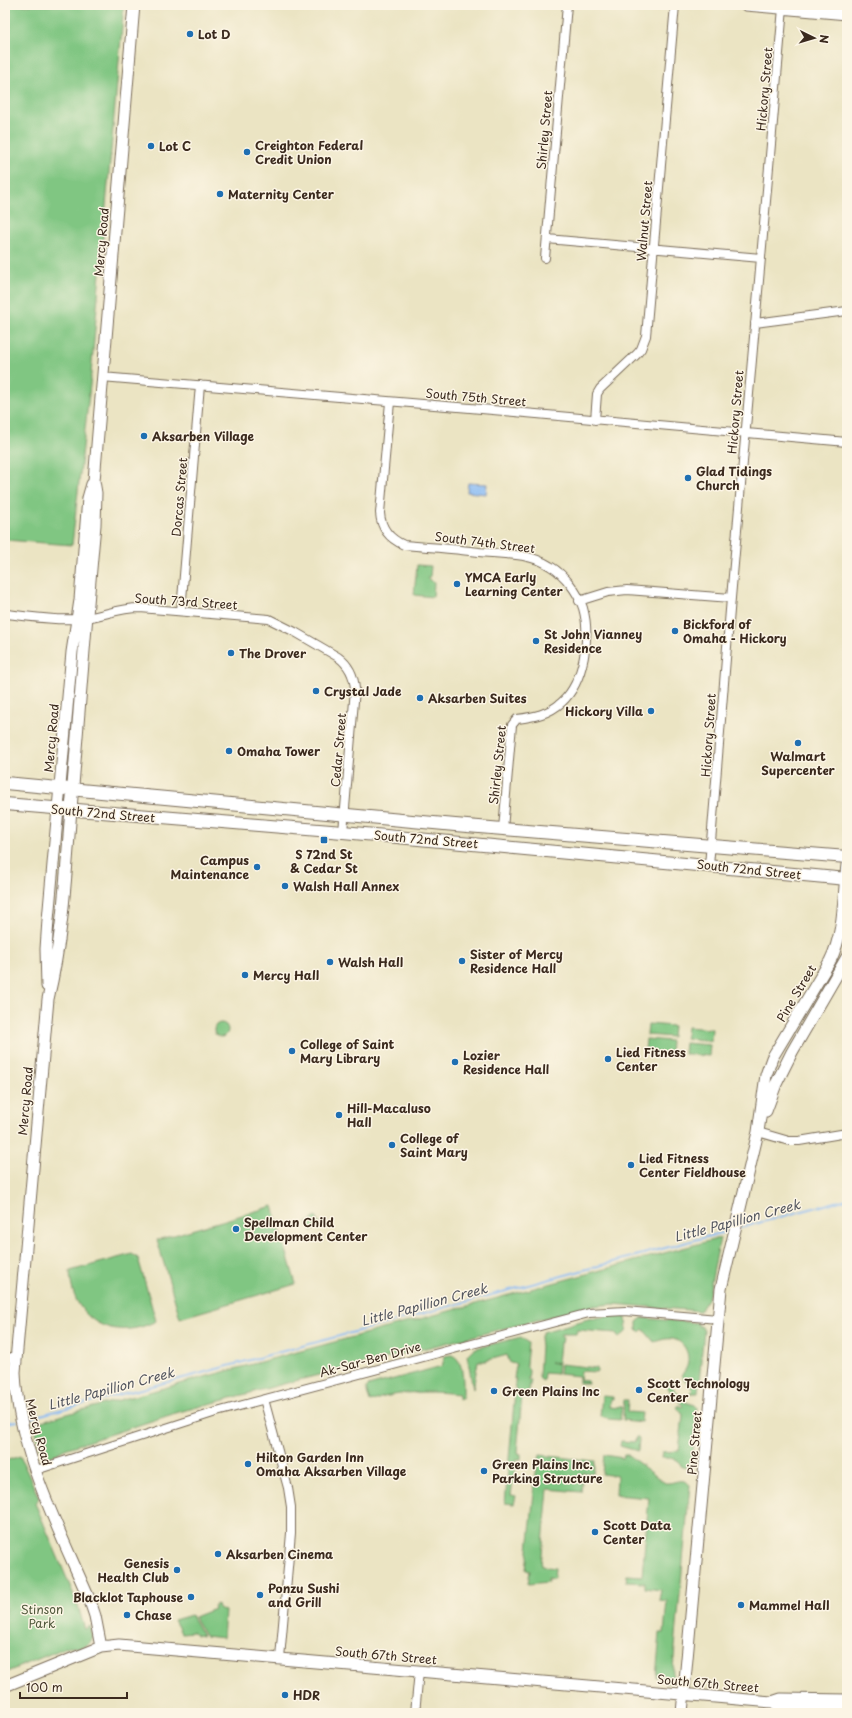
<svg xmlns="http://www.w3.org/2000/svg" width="852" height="1718" font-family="'Playpen Sans',sans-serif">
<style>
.green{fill:#80c682;stroke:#5e7850}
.water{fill:#87baf5;stroke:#61728a}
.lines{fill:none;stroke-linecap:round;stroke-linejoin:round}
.stream{stroke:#87baf5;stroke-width:2}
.street-casing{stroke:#796b58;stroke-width:10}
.secondary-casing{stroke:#796b58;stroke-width:13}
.primary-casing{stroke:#796b58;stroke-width:14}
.street{stroke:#fff;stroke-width:8}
.secondary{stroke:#fff;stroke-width:11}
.primary{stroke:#fff;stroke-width:12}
.poi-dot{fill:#1f6fb2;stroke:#fcf5e5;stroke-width:1.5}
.labels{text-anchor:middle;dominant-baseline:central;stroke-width:3;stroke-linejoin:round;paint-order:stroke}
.poi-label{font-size:12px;font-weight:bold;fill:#3b2a1e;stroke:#fcf5e5;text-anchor:start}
.street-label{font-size:12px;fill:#3b2a1e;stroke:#fcf5e5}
.park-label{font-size:12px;fill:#50593c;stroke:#fcf5e5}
.water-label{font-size:13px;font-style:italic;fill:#52555e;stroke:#fcf5e5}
</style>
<rect width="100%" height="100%" fill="#fcf5e5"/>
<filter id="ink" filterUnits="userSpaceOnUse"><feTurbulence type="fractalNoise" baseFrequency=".025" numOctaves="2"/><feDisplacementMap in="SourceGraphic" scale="8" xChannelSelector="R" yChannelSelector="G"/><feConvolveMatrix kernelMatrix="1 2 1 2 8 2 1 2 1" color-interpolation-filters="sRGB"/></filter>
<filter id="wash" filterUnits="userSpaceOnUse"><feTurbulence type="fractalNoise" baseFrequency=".012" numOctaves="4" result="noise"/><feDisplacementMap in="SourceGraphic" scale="16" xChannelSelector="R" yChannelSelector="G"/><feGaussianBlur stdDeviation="0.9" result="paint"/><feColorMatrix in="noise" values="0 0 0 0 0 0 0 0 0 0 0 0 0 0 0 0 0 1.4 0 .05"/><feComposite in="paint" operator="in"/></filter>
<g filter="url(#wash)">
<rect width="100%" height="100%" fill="#ebe4c3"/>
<path class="green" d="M5 5H124L90 385 72 545 5 540Z
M417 565 431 566 430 577 427 578 434 583 433 597 414 595Z
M214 1030a7 7 0 1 1 14 0a7 7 0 1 1-14 0Z
M648 1024 673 1026 672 1037 647 1035Z
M687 1027 712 1029 711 1041 686 1038Z
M646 1039 671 1041 670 1053 645 1051Z
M685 1043 710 1045 709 1056 684 1054Z
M273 1206 296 1284 180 1318 157 1240Z
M316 1217 321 1226 312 1231 307 1223Z
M720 1238 708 1299 700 1311 613 1304 593 1306 291 1382 179 1412 65 1449 48 1458 40 1449 34 1423Z
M132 1254 138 1258 156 1321C113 1343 71 1320 70 1271Z
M611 1316 626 1317 627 1331 619 1338 616 1333 577 1330 576 1334H561V1337L563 1338 562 1343H560L558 1363 550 1362 558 1364 557 1374 544 1373 543 1381 540 1379 539 1377 541 1346 540 1338 543 1332 588 1319Z
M642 1318 698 1323V1326H701L704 1330 698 1393H689L693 1390 681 1375C692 1366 690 1346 676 1340 668 1337 661 1340 654 1342L643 1329 640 1332 637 1329V1322Z
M521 1337 528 1343 526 1364 529 1371 528 1380H531L528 1394 522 1395 517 1453 521 1454V1459H516L511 1495 516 1496 514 1504 505 1503 516 1380 514 1379 516 1364 510 1363 507 1355 485 1361H478L473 1389 467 1355 473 1349Z
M451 1355C465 1358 463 1386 463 1397L459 1399V1394C435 1391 408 1391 384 1397 379 1398 375 1401 370 1402L366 1388 368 1386 442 1366 445 1356Z
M560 1364 597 1368V1372L581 1371 580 1380 588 1381V1383H579V1376L559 1374Z
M669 1383 685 1402 695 1405 697 1407 692 1466 690 1468 682 1467C677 1457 671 1458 661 1458L662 1452 679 1451 683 1415 677 1407 680 1405 681 1407 683 1406 666 1386Z
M602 1396 613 1397V1399H610L609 1407 619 1408V1407H622L620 1420 608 1419 606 1417 600 1416Z
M624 1400H628L627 1412 642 1413 641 1422 623 1420Z
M636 1437 639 1438 638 1451 620 1446 621 1441 635 1442Z
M540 1455 595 1461 593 1473H583L581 1492 548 1489 541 1566 555 1568 554 1579 548 1578V1582L528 1584 530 1571 526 1570 536 1473Z
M604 1455 623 1458 624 1455H628L665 1483C675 1484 681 1476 690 1485L672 1680 666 1683V1678L656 1677 660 1633H664L667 1601 659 1600 661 1590 645 1588V1583L626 1582 627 1575 642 1576 649 1498 616 1495 617 1476 602 1474Z
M20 1456 39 1498 35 1503 76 1600 85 1629 90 1626 93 1638 88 1645 80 1648 69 1646 7 1672 5 1676V1461Z
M217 1604 218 1608 225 1611 223 1638 205 1636 194 1617 214 1609 213 1606Z
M191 1615 203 1636 196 1635 194 1632 181 1633 174 1620Z"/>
<path class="water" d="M468 483 487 484 486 494 467 492Z"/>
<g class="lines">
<path class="stream" d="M740 1228 847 1199
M25 1419 191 1376 732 1230
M5 1423 17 1421"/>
</g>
</g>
<g filter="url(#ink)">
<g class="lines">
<g class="street-casing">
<path id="street" d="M547 239 761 258
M545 258 567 5
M755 323 847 311
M102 377 470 408 847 442
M390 402 380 513C381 529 390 539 404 545 429 547 454 549 479 552 502 554 530 553 550 566 565 575 578 592 583 608 591 636 584 682 562 702 549 714 534 717 517 719L512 725 503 829
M595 420 597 394 600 389 637 354 641 349 646 336 675 5
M579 601 608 592 627 590 731 598
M181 611 200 385
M5 614C28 616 53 621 76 619 99 618 116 608 140 608L269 619 295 632 338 657C349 665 354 676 355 689L343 832
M709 866 731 598 783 8
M758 1132 789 1141H799L847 1133
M5 1357 16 1358
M264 1399 288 1488 291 1507V1533L280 1658
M36 1470 213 1413 589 1313 625 1311 718 1319
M415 1713 419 1671"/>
</g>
<g class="secondary-casing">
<path id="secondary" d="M746 5 847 14
M47 986 46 949 48 920 72 652 80 600 88 498 92 484
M766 1111 776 1084 792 1052 847 957
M101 1647 95 1616 90 1601C59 1529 18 1452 15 1372L48 999C63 937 66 873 71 809 79 715 86 620 95 525L96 493 94 481 134 5
M5 1686 101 1647 119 1645 772 1702 781 1699 847 1700
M776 1704C790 1711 831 1710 847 1709
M682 1713 721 1289 758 1132 766 1075 772 1058 830 961C845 932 843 896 847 865"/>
</g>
<g class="primary-casing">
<path id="primary" d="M5 783 455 825 847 857
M5 804 343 832 847 879"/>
</g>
<use href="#street" class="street"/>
<use href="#secondary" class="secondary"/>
<use href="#primary" class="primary"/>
</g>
</g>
<g class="poi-dot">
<circle cx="190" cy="34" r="4"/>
<circle cx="151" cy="146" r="4"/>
<circle cx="247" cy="152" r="4"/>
<circle cx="220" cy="194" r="4"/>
<circle cx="144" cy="436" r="4"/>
<circle cx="688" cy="478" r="4"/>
<circle cx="457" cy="584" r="4"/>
<circle cx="675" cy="631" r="4"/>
<circle cx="536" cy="641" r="4"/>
<circle cx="231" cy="653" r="4"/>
<circle cx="316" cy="691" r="4"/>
<circle cx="420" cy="698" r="4"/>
<circle cx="651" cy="711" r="4"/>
<circle cx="798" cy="743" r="4"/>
<circle cx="229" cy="751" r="4"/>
<rect x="320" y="836" width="8" height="8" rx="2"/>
<circle cx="257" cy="867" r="4"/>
<circle cx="285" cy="886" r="4"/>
<circle cx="462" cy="961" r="4"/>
<circle cx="330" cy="962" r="4"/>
<circle cx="245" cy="975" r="4"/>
<circle cx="292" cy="1051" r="4"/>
<circle cx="608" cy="1059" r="4"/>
<circle cx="455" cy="1062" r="4"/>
<circle cx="339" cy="1115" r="4"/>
<circle cx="392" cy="1145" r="4"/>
<circle cx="631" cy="1165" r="4"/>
<circle cx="236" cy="1229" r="4"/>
<circle cx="639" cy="1390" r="4"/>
<circle cx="494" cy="1391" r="4"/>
<circle cx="248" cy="1464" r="4"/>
<circle cx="484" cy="1471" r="4"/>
<circle cx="595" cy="1532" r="4"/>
<circle cx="218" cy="1554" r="4"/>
<circle cx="177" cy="1570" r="4"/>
<circle cx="260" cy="1595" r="4"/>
<circle cx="191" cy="1597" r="4"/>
<circle cx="741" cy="1605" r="4"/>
<circle cx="127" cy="1615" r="4"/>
<circle cx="285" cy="1695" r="4"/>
</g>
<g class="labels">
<g class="poi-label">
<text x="198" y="34">Lot D</text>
<text x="255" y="145">Creighton Federal<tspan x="255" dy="14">Credit Union</tspan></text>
<text x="159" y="146">Lot C</text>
<text x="228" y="194">Maternity Center</text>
<text x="152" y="436">Aksarben Village</text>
<text x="696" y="471">Glad Tidings<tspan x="696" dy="14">Church</tspan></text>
<text x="465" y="577">YMCA Early<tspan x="465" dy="14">Learning Center</tspan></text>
<text x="683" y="624">Bickford of<tspan x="683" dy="14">Omaha - Hickory</tspan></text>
<text x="544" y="634">St John Vianney<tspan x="544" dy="14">Residence</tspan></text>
<text x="239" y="653">The Drover</text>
<text x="324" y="691">Crystal Jade</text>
<text x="428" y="698">Aksarben Suites</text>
<text x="643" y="711" text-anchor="end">Hickory Villa</text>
<text x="237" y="751">Omaha Tower</text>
<text x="798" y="756" text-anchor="middle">Walmart<tspan x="798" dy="14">Supercenter</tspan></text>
<text x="324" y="854" text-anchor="middle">S 72nd St<tspan x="324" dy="14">&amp; Cedar St</tspan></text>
<text x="249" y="860" text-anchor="end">Campus<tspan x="249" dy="14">Maintenance</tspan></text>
<text x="293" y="886">Walsh Hall Annex</text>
<text x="470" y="954">Sister of Mercy<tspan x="470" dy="14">Residence Hall</tspan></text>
<text x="338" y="962">Walsh Hall</text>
<text x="253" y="975">Mercy Hall</text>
<text x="300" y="1044">College of Saint<tspan x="300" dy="14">Mary Library</tspan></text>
<text x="616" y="1052">Lied Fitness<tspan x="616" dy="14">Center</tspan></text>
<text x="463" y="1055">Lozier<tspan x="463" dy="14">Residence Hall</tspan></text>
<text x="347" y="1108">Hill-Macaluso<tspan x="347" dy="14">Hall</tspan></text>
<text x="400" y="1138">College of<tspan x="400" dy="14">Saint Mary</tspan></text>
<text x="639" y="1158">Lied Fitness<tspan x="639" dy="14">Center Fieldhouse</tspan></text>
<text x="244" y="1222">Spellman Child<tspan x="244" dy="14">Development Center</tspan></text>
<text x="647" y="1383">Scott Technology<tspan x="647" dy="14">Center</tspan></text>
<text x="502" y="1391">Green Plains Inc</text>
<text x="256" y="1457">Hilton Garden Inn<tspan x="256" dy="14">Omaha Aksarben Village</tspan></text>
<text x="492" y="1464">Green Plains Inc.<tspan x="492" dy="14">Parking Structure</tspan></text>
<text x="603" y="1525">Scott Data<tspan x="603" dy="14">Center</tspan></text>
<text x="226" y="1554">Aksarben Cinema</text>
<text x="169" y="1563" text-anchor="end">Genesis<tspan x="169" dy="14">Health Club</tspan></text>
<text x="268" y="1588">Ponzu Sushi<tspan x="268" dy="14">and Grill</tspan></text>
<text x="183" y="1597" text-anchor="end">Blacklot Taphouse</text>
<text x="749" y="1605">Mammel Hall</text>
<text x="135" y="1615">Chase</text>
<text x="293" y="1695">HDR</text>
</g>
<g class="street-label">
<text transform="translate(764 89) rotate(-85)">Hickory Street</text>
<text transform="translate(544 130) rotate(-85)">Shirley Street</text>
<text transform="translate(644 221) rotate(-85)">Walnut Street</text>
<text transform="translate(101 242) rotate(-85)">Mercy Road</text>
<text transform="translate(476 397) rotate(5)">South 75th Street</text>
<text transform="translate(735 412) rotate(-85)">Hickory Street</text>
<text transform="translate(179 497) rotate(-85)">Dorcas Street</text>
<text transform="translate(485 542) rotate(7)">South 74th Street</text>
<text transform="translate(186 601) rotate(4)">South 73rd Street</text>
<text transform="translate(708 735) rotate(-86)">Hickory Street</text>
<text transform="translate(51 738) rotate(-85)">Mercy Road</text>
<text transform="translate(338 750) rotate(-85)">Cedar Street</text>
<text transform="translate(497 765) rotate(-84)">Shirley Street</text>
<text transform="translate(103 813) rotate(5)">South 72nd Street</text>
<text transform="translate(426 839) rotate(5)">South 72nd Street</text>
<text transform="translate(749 869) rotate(6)">South 72nd Street</text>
<text transform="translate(796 993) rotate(-59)">Pine Street</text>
<text transform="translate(25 1101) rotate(-85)">Mercy Road</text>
<text transform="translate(370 1359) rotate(-15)">Ak-Sar-Ben Drive</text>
<text transform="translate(39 1432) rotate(75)">Mercy Road</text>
<text transform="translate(694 1443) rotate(-85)">Pine Street</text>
<text transform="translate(386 1655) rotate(5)">South 67th Street</text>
<text transform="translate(708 1683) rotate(5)">South 67th Street</text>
</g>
<g class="park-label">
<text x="42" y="1609">Stinson<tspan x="42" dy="14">Park</tspan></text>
</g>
<g class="water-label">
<text transform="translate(737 1220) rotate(-15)">Little Papillion Creek</text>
<text transform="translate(424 1304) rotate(-15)">Little Papillion Creek</text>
<text transform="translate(111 1388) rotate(-15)">Little Papillion Creek</text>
</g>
</g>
<rect width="852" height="1718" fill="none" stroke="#fcf5e5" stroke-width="20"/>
<g transform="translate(814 38) rotate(95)" stroke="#fcf5e5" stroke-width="3" paint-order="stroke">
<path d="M0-3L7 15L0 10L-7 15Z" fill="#3b2a1e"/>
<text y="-6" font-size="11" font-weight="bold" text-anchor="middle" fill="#3b2a1e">N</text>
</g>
<path d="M20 1692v6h107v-6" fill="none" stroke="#3b2a1e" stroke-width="2"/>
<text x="26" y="1692" font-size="12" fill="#3b2a1e" stroke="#fcf5e5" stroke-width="3" paint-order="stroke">100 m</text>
</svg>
